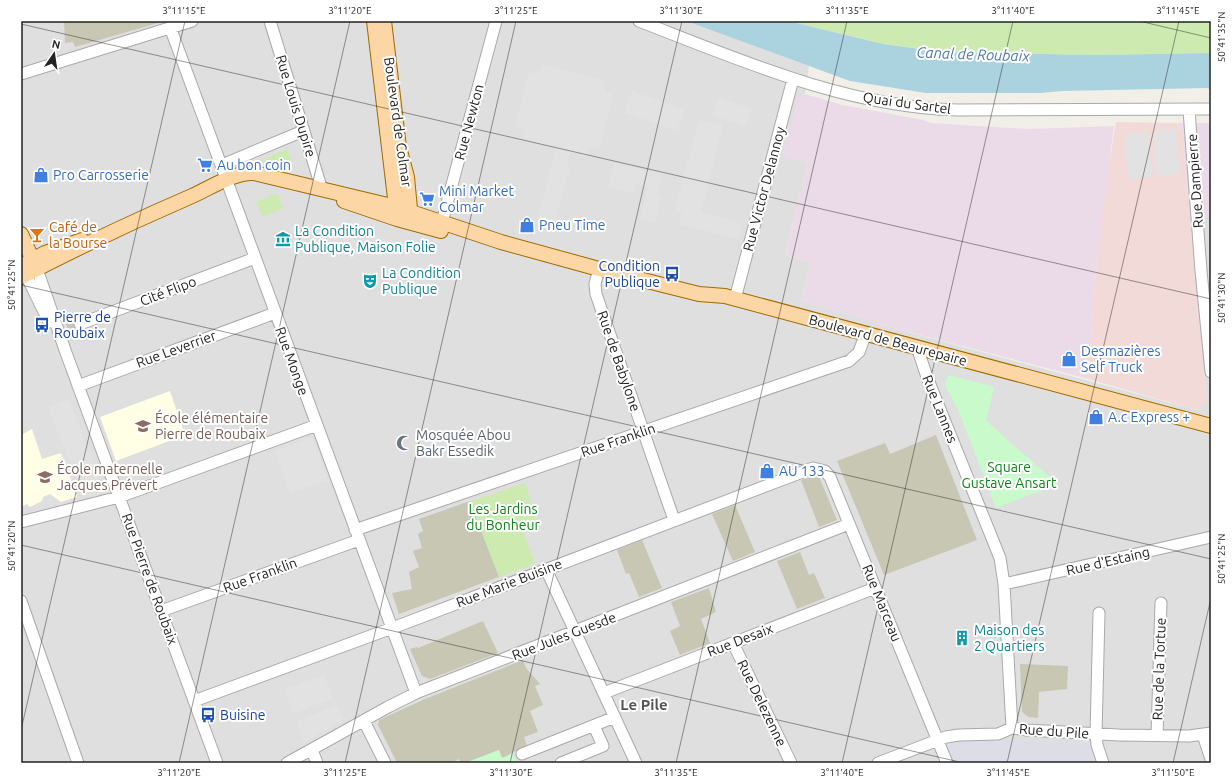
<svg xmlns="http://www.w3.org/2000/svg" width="1232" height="784" font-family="Ubuntu,sans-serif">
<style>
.residential{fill:#e0dfdf}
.commercial{fill:#f2dad9}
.industrial{fill:#ebdbe8}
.education{fill:#ffffe5}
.construction{fill:#c7c7b4}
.grass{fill:#cdebb0}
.park{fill:#c8facc}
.parking{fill:#e2e2e2}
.plaza{fill:#dddde8}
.water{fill:#aad3df}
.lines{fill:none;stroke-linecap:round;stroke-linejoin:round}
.minor-tunnel{stroke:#c8c6c1;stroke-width:11;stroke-dasharray:11 5.5;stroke-linecap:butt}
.minor-casing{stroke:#a9a9a9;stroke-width:13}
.major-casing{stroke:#a06b00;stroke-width:16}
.minor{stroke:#fff;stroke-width:11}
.major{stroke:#fcd6a4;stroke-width:14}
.ticks{fill:none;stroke:#222;stroke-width:1;stroke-opacity:0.45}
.labels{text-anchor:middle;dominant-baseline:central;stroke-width:4;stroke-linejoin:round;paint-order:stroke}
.street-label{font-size:14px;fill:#222;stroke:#fff}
.shop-label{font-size:14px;fill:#366cbe;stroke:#fff;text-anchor:start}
.food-label{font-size:14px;fill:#c56008;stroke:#fff;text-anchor:start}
.culture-label{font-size:14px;fill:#0d838f;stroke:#fff;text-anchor:start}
.transit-label{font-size:14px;fill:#164399;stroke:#fff;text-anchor:start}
.education-label{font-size:14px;fill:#785e54;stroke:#fff;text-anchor:start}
.worship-label{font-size:14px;fill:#5b616d;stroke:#fff;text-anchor:start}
.park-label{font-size:14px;fill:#0c8416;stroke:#fff}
.water-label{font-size:15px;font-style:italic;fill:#4a7aab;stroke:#fff}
.neighbourhood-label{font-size:15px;font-weight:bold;fill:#555;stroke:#fff}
.neatline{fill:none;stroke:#222;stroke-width:1.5}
.ticks-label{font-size:10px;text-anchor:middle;fill:#222}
</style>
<rect width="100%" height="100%" fill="#f2efe9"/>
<path class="residential" d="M21 21H686L809 66 805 94 798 98 808 163 785 255 811 262 801 301 871 320V322L1197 410 1207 402 1190 217 1211 216V763H21Z"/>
<path class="commercial" d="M1116 122 1175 123 1182 129 1207 402 1197 410 1088 379 1097 258 1104 196Z"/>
<path class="industrial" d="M805 94 843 105 923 120 931 123 1028 129 1114 126 1097 258 1088 379 871 322V320L801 301 811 262 785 255 808 163 782 157 798 98Z
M1175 123H1211V216L1190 217 1182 129Z"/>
<path class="education" d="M170 391 185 435 116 461 100 417Z
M32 429 42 459 61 453 77 497 61 502 50 494 43 497 42 501 30 507 27 504 21 507V435Z"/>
<path class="construction" d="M64 21H165L75 47 73 42 65 43Z
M936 435 977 540 884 575 837 461 885 443 890 454Z
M818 474 837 520 819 527 801 480Z
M470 501 499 577 399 614 392 593 412 589 409 572 419 567 413 551 422 548 418 534 423 531 419 519Z
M735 505 755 552 733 561 712 514Z
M642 540 662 588 639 597 629 573 626 574 617 550Z
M800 552 809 575 814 573 825 598 797 609 777 561Z
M709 588 716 612 701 619 710 643 680 655 670 631 680 626 671 602Z
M483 621 498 653 430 679 422 676 410 649 417 647 418 648Z
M523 660 526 668 540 684 535 686 543 705 530 711 538 732 524 737 527 746 502 758 499 750 465 763H461L459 759 451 763H397L378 725 379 720 425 699Z
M1020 664 1068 666 1067 689 1039 692 1038 718 1028 717 1022 712Z"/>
<path class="grass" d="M788 21H1211V53L1097 55 942 52 883 44Z
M287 149 293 167 260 161Z
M277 193 283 208 263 217 256 202Z
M525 483 538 525 523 531 535 564 499 577 470 501Z"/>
<path class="park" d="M948 375 994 387 986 421 1056 482V485L996 508 957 407 945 386Z
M499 750 502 758 513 754 516 763H465Z"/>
<path class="parking" d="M543 64 605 81 603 89H606V93L613 94 600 148 592 146V149H588L586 156 572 153 567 161 570 168 554 224 537 220 556 148 523 139 525 132 522 131 523 128 515 126 529 71 536 74 538 71H540Z
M632 91 685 110 677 131 624 112Z
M719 97 752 109 745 127 712 115Z
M699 120 723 125 701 212 743 224 739 239 679 224 682 213 675 209Z
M1175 129 1180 174 1157 176 1153 131Z
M1148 132 1153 177 1127 179 1125 133Z
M614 163 662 175 657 196 661 197 655 223 640 219 648 187 636 184 634 193 608 187Z
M69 399 100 482 80 489 48 407Z
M312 437 328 480 290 493 275 451Z
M324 675 333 698 293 714 285 689Z
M337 705 344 720 304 742 296 722Z"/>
<path class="plaza" d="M965 739 1089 744 1096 763H950L944 748 946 743Z"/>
<path class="water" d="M686 21H788L883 44 942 52 1097 55 1211 53V91L1208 88 1062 91 1040 93H926L850 81Z"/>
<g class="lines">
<path class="minor-tunnel" d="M68 329 80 324"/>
<g class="minor-casing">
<path id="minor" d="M270 21 322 190
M639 21C740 60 846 107 957 110L1211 109
M170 27 416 693
M21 74 192 21
M1189 110 1201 271 1211 372
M222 165 303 131
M442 222 496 21
M37 269 65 350 217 763
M599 269 595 284 596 294 674 520
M26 275 49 322
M735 299 793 79
M80 324 255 258
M917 347 927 377 1000 558 1004 584 1012 728
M78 386 275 313
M21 522 119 497 317 425
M355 530 849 361 859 352 866 333
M546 569 636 763
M1004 584 1211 537
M21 601 78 763
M161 611 359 540
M1099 613 1096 734 1097 745 1103 763
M733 643 791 763
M604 693 875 588
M194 701 403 624 813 468 825 471 830 477 947 763
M364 721 385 763
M1203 735 1211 759
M1157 736 1161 603
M312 750 317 763
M522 754 615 717
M287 763 388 707 416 693 849 524
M561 763 603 746 594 726
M878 763 946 737 959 735 998 734 1012 728 1027 730 1119 735 1189 736 1211 733"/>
</g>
<g class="major-casing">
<path id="major" d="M374 21 397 215
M384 21 399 147 407 177 410 209 409 220
M344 201 397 219 441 231
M21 234 36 267
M21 266 45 253 82 240
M21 277C77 248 134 221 192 196 210 188 234 172 254 173L396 207 501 242 599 269 699 294 725 296 1211 426"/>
</g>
<use href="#minor" class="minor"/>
<use href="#major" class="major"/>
</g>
<path class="ticks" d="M1139 21 1211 38M21 24 1211 299M21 285 1211 559M21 545 964 763M21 730 185 21M179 763 350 21M345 763 516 21M510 763 682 21M676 763 847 21M842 763 1013 21M1007 763 1179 21M1173 763 1211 598"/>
<defs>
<g id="supermarket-bare" transform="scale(1.2)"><path d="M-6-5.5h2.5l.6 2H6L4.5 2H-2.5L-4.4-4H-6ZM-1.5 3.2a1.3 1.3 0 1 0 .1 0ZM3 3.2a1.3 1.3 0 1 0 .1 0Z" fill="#3f7fe0" stroke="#fff" stroke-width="2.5" paint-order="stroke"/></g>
<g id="shop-bare" transform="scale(1.2)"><path d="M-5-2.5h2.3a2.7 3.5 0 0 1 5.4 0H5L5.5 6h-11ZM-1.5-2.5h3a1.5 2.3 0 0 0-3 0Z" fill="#3f7fe0" stroke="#fff" stroke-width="2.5" paint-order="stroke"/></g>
<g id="bar-bare" transform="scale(1.2)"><path d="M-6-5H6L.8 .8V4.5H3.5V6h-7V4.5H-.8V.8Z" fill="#e8710a" stroke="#fff" stroke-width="2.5" paint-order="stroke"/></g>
<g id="museum-bare" transform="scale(1.2)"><path d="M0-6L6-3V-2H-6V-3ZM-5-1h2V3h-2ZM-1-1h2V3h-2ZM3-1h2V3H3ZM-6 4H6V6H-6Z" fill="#0f9aa8" stroke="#fff" stroke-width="2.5" paint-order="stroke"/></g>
<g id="bus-bare" transform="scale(1.2)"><path d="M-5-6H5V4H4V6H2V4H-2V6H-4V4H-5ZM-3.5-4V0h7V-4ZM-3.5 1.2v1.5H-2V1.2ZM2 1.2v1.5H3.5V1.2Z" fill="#1a4fb4" stroke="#fff" stroke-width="2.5" paint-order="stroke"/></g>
<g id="theatre-bare" transform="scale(1.2)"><path d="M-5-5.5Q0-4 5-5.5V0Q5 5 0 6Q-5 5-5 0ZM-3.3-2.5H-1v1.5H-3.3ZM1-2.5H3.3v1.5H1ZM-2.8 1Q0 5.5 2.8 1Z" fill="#0f9aa8" stroke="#fff" stroke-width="2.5" paint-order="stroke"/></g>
<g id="school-bare" transform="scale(1.2)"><path d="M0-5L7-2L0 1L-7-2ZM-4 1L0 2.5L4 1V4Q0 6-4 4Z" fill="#8d6e63" stroke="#fff" stroke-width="2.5" paint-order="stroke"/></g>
<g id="mosque-bare" transform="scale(1.2)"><path d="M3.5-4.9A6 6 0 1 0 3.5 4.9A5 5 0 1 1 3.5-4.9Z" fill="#6b7280" stroke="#fff" stroke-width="2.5" paint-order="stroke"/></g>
<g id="building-bare" transform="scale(1.2)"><path d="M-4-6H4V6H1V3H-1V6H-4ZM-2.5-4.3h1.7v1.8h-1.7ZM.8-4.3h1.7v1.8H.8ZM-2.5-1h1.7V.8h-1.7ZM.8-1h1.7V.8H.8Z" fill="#0f9aa8" stroke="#fff" stroke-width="2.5" paint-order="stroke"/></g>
</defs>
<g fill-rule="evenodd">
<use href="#supermarket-bare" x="205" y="165"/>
<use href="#shop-bare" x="41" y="175"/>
<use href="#supermarket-bare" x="427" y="199"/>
<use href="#shop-bare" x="527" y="225"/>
<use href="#bar-bare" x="37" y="235"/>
<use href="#museum-bare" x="283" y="239"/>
<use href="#bus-bare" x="672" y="274"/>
<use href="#theatre-bare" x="370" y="281"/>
<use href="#bus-bare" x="42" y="325"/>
<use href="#shop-bare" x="1069" y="359"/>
<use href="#shop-bare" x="1096" y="417"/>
<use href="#school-bare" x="143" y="426"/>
<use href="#mosque-bare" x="404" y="443"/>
<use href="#shop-bare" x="767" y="471"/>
<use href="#school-bare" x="45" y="477"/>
<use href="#building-bare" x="962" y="638"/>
<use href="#bus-bare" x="208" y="715"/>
</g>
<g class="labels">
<g class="street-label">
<text transform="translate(907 103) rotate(8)">Quai du Sartel</text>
<text transform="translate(296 106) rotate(73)">Rue Louis Dupire</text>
<text transform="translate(398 122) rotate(82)">Boulevard de Colmar</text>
<text transform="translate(469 122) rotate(-75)">Rue Newton</text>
<text transform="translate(1195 181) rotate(-94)">Rue Dampierre</text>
<text transform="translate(764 189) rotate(-75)">Rue Victor Delannoy</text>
<text transform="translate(168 291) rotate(-21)">Cité Flipo</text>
<text transform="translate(888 340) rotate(15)">Boulevard de Beaurepaire</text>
<text transform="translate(176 349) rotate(-20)">Rue Leverrier</text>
<text transform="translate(292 361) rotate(70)">Rue Monge</text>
<text transform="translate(619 361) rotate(71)">Rue de Babylone</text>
<text transform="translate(940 409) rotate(68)">Rue Lannes</text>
<text transform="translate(618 440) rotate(-19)">Rue Franklin</text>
<text transform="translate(1108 561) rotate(-13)">Rue d'Estaing</text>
<text transform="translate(260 575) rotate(-20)">Rue Franklin</text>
<text transform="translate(150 579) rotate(70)">Rue Pierre de Roubaix</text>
<text transform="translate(509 583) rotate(-21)">Rue Marie Buisine</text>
<text transform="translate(882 603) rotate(68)">Rue Marceau</text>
<text transform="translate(564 636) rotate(-21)">Rue Jules Guesde</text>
<text transform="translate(740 640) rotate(-21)">Rue Desaix</text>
<text transform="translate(1159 669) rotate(-88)">Rue de la Tortue</text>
<text transform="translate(762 703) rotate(64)">Rue Delezenne</text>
<text transform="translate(1054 731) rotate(4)">Rue du Pile</text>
</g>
<g class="shop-label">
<text x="217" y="165">Au bon coin</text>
<text x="53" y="175">Pro Carrosserie</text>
<text x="439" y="191">Mini Market<tspan x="439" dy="16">Colmar</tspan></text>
<text x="539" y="225">Pneu Time</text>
<text x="1081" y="351">Desmazières<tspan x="1081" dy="16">Self Truck</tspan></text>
<text x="1108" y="417">A.c Express +</text>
<text x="779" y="471">AU 133</text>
</g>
<g class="food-label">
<text x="49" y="227">Café de<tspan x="49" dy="16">la Bourse</tspan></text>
</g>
<g class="culture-label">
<text x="295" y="231">La Condition<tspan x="295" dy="16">Publique, Maison Folie</tspan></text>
<text x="382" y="273">La Condition<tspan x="382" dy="16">Publique</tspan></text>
<text x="974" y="630">Maison des<tspan x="974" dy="16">2 Quartiers</tspan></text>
</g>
<g class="transit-label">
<text x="660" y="266" text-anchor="end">Condition<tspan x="660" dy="16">Publique</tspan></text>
<text x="54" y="317">Pierre de<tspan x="54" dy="16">Roubaix</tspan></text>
<text x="220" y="715">Buisine</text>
</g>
<g class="education-label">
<text x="155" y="418">École élémentaire<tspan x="155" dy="16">Pierre de Roubaix</tspan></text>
<text x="57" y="469">École maternelle<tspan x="57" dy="16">Jacques Prévert</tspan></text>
</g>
<g class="worship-label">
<text x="416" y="435">Mosquée Abou<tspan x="416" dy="16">Bakr Essedik</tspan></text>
</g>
<g class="park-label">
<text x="1009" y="467">Square<tspan x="1009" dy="16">Gustave Ansart</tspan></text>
<text x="503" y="509">Les Jardins<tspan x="503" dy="16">du Bonheur</tspan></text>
</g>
<g class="water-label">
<text transform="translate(973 54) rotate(2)">Canal de Roubaix</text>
</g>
<g class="neighbourhood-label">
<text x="644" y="704">Le Pile</text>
</g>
</g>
<rect width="1232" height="784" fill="none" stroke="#ffffff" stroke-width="44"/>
<g transform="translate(54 54) rotate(13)" stroke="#ffffff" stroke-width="3" paint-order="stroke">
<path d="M0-3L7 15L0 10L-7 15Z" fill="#222222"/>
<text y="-6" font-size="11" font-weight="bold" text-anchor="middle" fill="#222222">N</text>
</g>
<rect x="22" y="22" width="1188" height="740" class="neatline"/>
<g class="ticks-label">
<text x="184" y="14">3°11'15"E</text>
<text x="350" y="14">3°11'20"E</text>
<text x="516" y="14">3°11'25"E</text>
<text x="681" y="14">3°11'30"E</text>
<text x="847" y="14">3°11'35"E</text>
<text x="1013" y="14">3°11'40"E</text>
<text x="1178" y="14">3°11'45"E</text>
<text transform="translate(1221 37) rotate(-90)" y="4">50°41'35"N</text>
<text transform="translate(11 285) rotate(-90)" y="4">50°41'25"N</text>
<text transform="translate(1221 298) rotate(-90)" y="4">50°41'30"N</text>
<text transform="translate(11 546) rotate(-90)" y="4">50°41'20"N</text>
<text transform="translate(1221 559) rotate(-90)" y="4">50°41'25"N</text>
<text x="179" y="776">3°11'20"E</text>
<text x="345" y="776">3°11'25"E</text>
<text x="511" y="776">3°11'30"E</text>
<text x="676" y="776">3°11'35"E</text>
<text x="842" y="776">3°11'40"E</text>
<text x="1008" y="776">3°11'45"E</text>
<text x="1173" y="776">3°11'50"E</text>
</g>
</svg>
